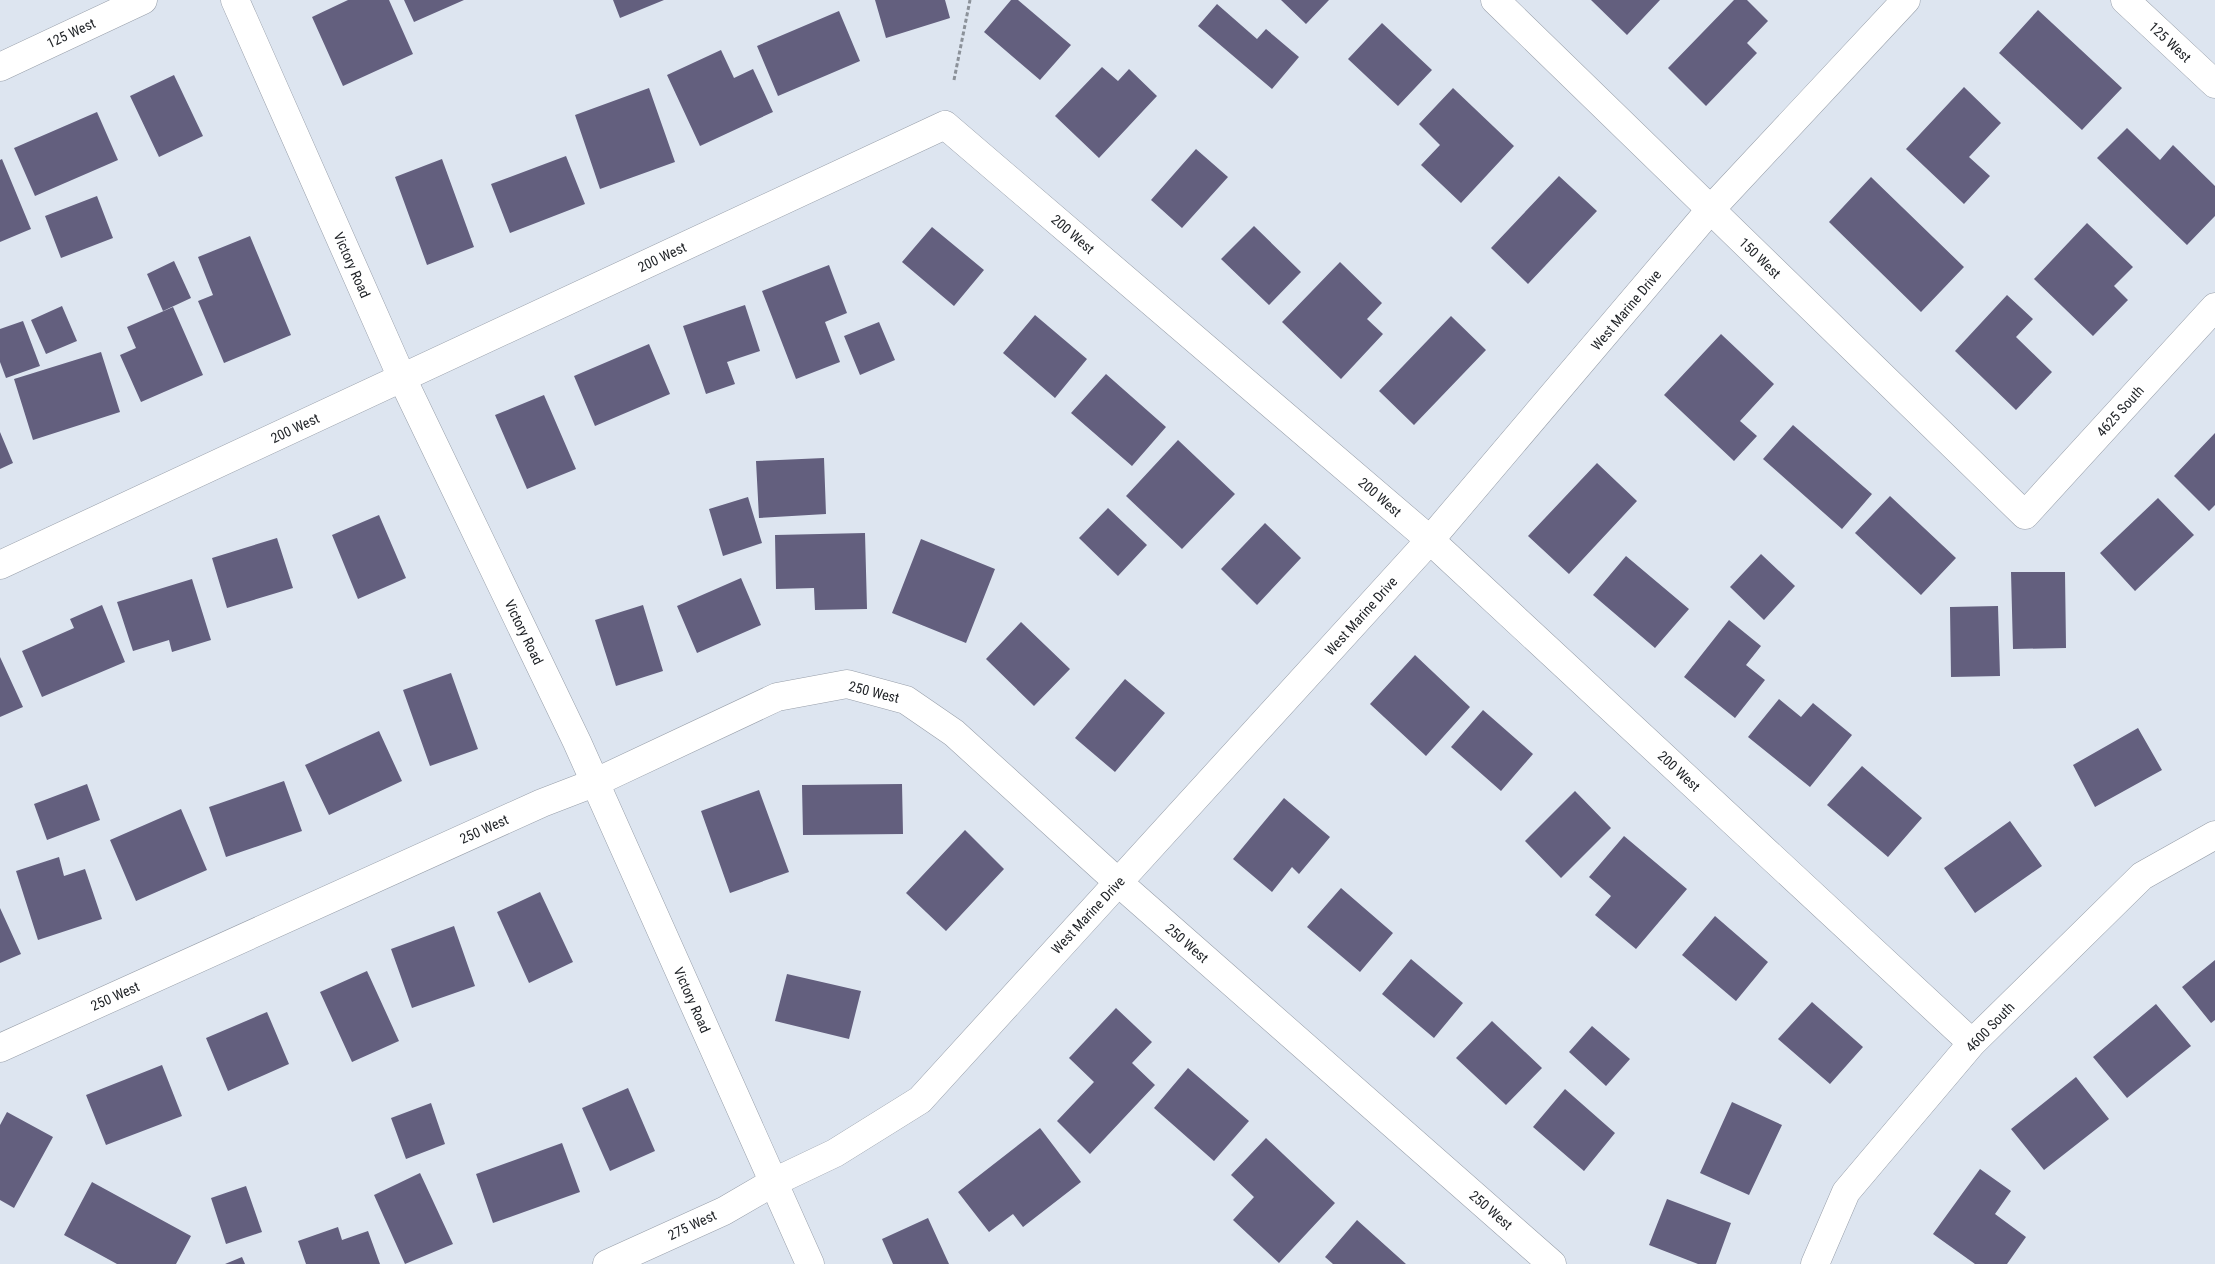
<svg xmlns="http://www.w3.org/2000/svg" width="2215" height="1264" font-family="'Roboto Condensed',sans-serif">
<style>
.building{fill:#635f7e}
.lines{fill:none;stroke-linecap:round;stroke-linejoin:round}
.minor-casing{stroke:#979ea9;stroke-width:29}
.tertiary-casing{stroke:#979ea9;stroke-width:29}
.path{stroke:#8b9199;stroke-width:3;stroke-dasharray:4 2.5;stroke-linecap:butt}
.minor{stroke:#fff;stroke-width:28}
.tertiary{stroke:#fff;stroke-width:28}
.labels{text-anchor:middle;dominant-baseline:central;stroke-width:5;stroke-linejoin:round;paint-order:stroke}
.street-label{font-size:14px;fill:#1e2125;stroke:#fff}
</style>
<rect width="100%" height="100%" fill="#dde5f0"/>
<path class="building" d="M348 0H389L413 54 343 86 312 17Z
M404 0H464L414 22Z
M613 0H664L620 18Z
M875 0H945L950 18 886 38Z
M1011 0H1018L1071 45 1040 80 984 32Z
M1281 0H1329L1306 24Z
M1591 0H1660L1627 35Z
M1734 0H1747L1768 21 1747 43 1757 53 1706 106 1668 68Z
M1217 4 1257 39 1266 29 1299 57 1272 89 1198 26Z
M2038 10 2122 88 2082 130 1999 53Z
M839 11 860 61 778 96 757 46Z
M1382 23 1432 70 1398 106 1348 59Z
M721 50 734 78 753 69 773 112 700 146 667 75Z
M1102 67 1118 81 1129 69 1157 96 1099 158 1055 116Z
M174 75 203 136 159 157 130 96Z
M1964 87 2001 123 1969 157 1990 176 1964 204 1906 149Z
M649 88 675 162 600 189 575 115Z
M1453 88 1514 146 1461 203 1421 165 1440 145 1419 124Z
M97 112 118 160 35 196 14 148Z
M2127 128 2160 160 2173 145 2215 186V216L2187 245 2097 158Z
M1196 149 1228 177 1182 228 1151 200Z
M566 156 585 204 510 233 491 184Z
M2 159 31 229 0 242V160Z
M442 159 474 247 427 265 395 177Z
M1559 176 1597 211 1528 284 1491 248Z
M1871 177 1964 267 1921 312 1829 222Z
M97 196 113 238 61 258 45 216Z
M2087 223 2133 267 2114 286 2128 300 2093 336 2034 279Z
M1254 226 1301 272 1269 305 1221 259Z
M932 227 984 270 954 306 902 262Z
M250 236 291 335 224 363 198 301 213 295 198 257Z
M174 261 191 298 163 311 147 274Z
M1340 262 1382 303 1367 319 1383 334 1341 379 1282 322Z
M829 265 847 313 825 322 840 362 796 379 762 291Z
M2007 295 2033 319 2016 337 2052 372 2016 410 1955 351Z
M745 305 760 351 727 362 735 384 706 394 683 326Z
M62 306 77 341 46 354 31 320Z
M173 307 203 375 141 402 120 355 136 348 127 327Z
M1035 315 1087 359 1055 398 1003 353Z
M1451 316 1486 350 1414 425 1379 391Z
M23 321 40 366 6 378 0 362V329Z
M879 322 895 360 860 375 844 336Z
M1721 334 1774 384 1740 421 1757 436 1734 461 1664 395Z
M649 344 670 394 595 426 574 376Z
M101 352 120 412 33 440 14 379Z
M1106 374 1166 427 1132 466 1071 413Z
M544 395 576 469 527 489 495 415Z
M1793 425 1872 494 1842 529 1763 459Z
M0 432 13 463 0 469Z
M2215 433V505L2209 511 2174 476Z
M1178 440 1235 494 1182 549 1126 496Z
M824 458 826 514 759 518 756 461Z
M1597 463 1637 501 1569 574 1528 536Z
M1890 496 1956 558 1921 595 1855 533Z
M748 497 762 543 723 556 709 509Z
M2158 498 2194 535 2135 591 2100 553Z
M1108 508 1147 545 1118 576 1079 538Z
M379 515 406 578 358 599 332 535Z
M1265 523 1301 558 1257 605 1221 569Z
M865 533 867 609 815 610 814 588 776 589 775 535Z
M277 538 293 588 227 608 212 558Z
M921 539 995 569 966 643 892 613Z
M1761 554 1795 586 1764 620 1730 587Z
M1626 556 1689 609 1655 648 1593 595Z
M2011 572H2065L2066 648 2013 649Z
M741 578 761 625 697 653 677 606Z
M192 579 211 640 172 652 169 640 133 651 117 602Z
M102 605 125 662 42 697 22 651 74 628 70 619Z
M643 605 663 671 616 686 595 620Z
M1998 606 2000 676 1951 677 1950 607Z
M1729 620 1761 646 1746 665 1765 680 1735 718 1684 677Z
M1021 622 1070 669 1034 706 986 659Z
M1415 655 1470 707 1426 756 1370 704Z
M0 657 23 707 0 717Z
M451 673 478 749 430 766 403 690Z
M1125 679 1165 713 1115 772 1075 738Z
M1779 699 1801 717 1813 703 1852 735 1810 787 1748 737Z
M1483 710 1533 754 1501 791 1451 747Z
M2138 728 2162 770 2095 807 2073 765Z
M379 731 402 781 329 815 305 765Z
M1862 766 1922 818 1888 857 1827 805Z
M284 781 302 831 226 857 209 807Z
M87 784 100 820 47 840 34 804Z
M902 784 903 834 803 835 802 785Z
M759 790 789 872 730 893 701 811Z
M1575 791 1611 828 1561 878 1525 841Z
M1284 798 1330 837 1299 874 1292 867 1272 892 1233 859Z
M181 809 207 870 136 901 110 840Z
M2010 821 2042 866 1975 913 1944 868Z
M965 830 1004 869 946 931 906 893Z
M1624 836 1687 889 1636 949 1595 915 1611 896 1589 877Z
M59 857 64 876 85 869 102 919 38 940 16 871Z
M1341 888 1393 933 1360 972 1307 927Z
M540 892 573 962 529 983 497 912Z
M0 908 21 954 0 963Z
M1715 916 1768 962 1736 1001 1682 955Z
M454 926 475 986 412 1008 391 949Z
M1411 959 1463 1003 1434 1038 1382 994Z
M2215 960V1020L2211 1023 2182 987Z
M367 971 399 1041 352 1062 320 992Z
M787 974 861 991 849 1039 775 1021Z
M1812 1002 1863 1047 1830 1084 1778 1039Z
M2156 1004 2191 1046 2127 1098 2093 1057Z
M1116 1008 1152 1042 1132 1063 1155 1085 1090 1154 1057 1121 1094 1082 1069 1058Z
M267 1012 289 1064 228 1091 206 1038Z
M1492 1021 1542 1068 1506 1105 1456 1058Z
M1592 1026 1630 1059 1606 1086 1569 1052Z
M162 1065 182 1116 106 1145 86 1095Z
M1188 1068 1249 1121 1214 1161 1154 1108Z
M2076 1077 2109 1119 2044 1170 2011 1129Z
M628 1088 655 1151 610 1171 582 1108Z
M1565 1089 1615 1133 1584 1171 1533 1127Z
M1732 1102 1782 1125 1749 1195 1700 1173Z
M431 1103 445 1144 406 1159 391 1118Z
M7 1112 53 1137 14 1208 0 1200V1125Z
M1040 1128 1081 1182 1023 1227 1013 1214 989 1232 958 1192Z
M1266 1138 1335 1203 1279 1263 1233 1220 1254 1197 1231 1175Z
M562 1143 580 1192 493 1223 476 1174Z
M1980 1169 2011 1191 1995 1214 2026 1237 2007 1264H1975L1933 1234Z
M420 1173 453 1244 405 1264 374 1195Z
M92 1182 191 1236 176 1264H117L64 1235Z
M246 1186 262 1232 226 1244 211 1198Z
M1667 1199 1731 1223 1716 1264H1698L1649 1245Z
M928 1218 949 1264H893L882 1239Z
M1357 1220 1406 1264H1333L1325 1257Z
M338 1227 342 1240 368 1231 380 1264H306L298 1241Z
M242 1257 245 1264H225Z"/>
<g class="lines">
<g class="minor-casing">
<path id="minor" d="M1495 0 2025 515 2215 307
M2125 0 2215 84
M0 67 143 0
M0 565 945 125 1430 540 1972 1043
M0 1048 542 803 594 783 777 697 847 684 906 700 954 733 1119 883 1552 1264
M607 1264 724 1211 774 1182
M1815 1264 1846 1192 1972 1043 2142 876 2215 835"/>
</g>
<g class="tertiary-casing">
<path id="tertiary" d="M235 0 402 378 577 742 810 1264
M774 1182 835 1153 920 1100 1430 540 1710 210 1906 0"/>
</g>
<path class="path" d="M954 80 970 0"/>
<use href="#minor" class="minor"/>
<use href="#tertiary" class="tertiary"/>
</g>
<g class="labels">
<g class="street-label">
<text transform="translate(71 33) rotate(-25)">125 West</text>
<text transform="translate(2170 42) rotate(43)">125 West</text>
<text transform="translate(1073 234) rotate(41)">200 West</text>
<text transform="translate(662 257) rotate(-25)">200 West</text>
<text transform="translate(1760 258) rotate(44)">150 West</text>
<text transform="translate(352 265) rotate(66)">Victory Road</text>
<text transform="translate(1626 310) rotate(-50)">West Marine Drive</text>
<text transform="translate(2120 411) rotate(-48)">4625 South</text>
<text transform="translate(295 428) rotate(-25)">200 West</text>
<text transform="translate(1380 497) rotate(41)">200 West</text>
<text transform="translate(1361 616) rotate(-48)">West Marine Drive</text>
<text transform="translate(524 632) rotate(64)">Victory Road</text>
<text transform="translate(874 692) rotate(14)">250 West</text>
<text transform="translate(1679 771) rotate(43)">200 West</text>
<text transform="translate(484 829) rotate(-24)">250 West</text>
<text transform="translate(1088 915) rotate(-47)">West Marine Drive</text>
<text transform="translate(1187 943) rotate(41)">250 West</text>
<text transform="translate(115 996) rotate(-24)">250 West</text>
<text transform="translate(692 1000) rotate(66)">Victory Road</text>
<text transform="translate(1990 1027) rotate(-46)">4600 South</text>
<text transform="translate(1491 1210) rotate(41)">250 West</text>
<text transform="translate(692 1225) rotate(-25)">275 West</text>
</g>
</g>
</svg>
